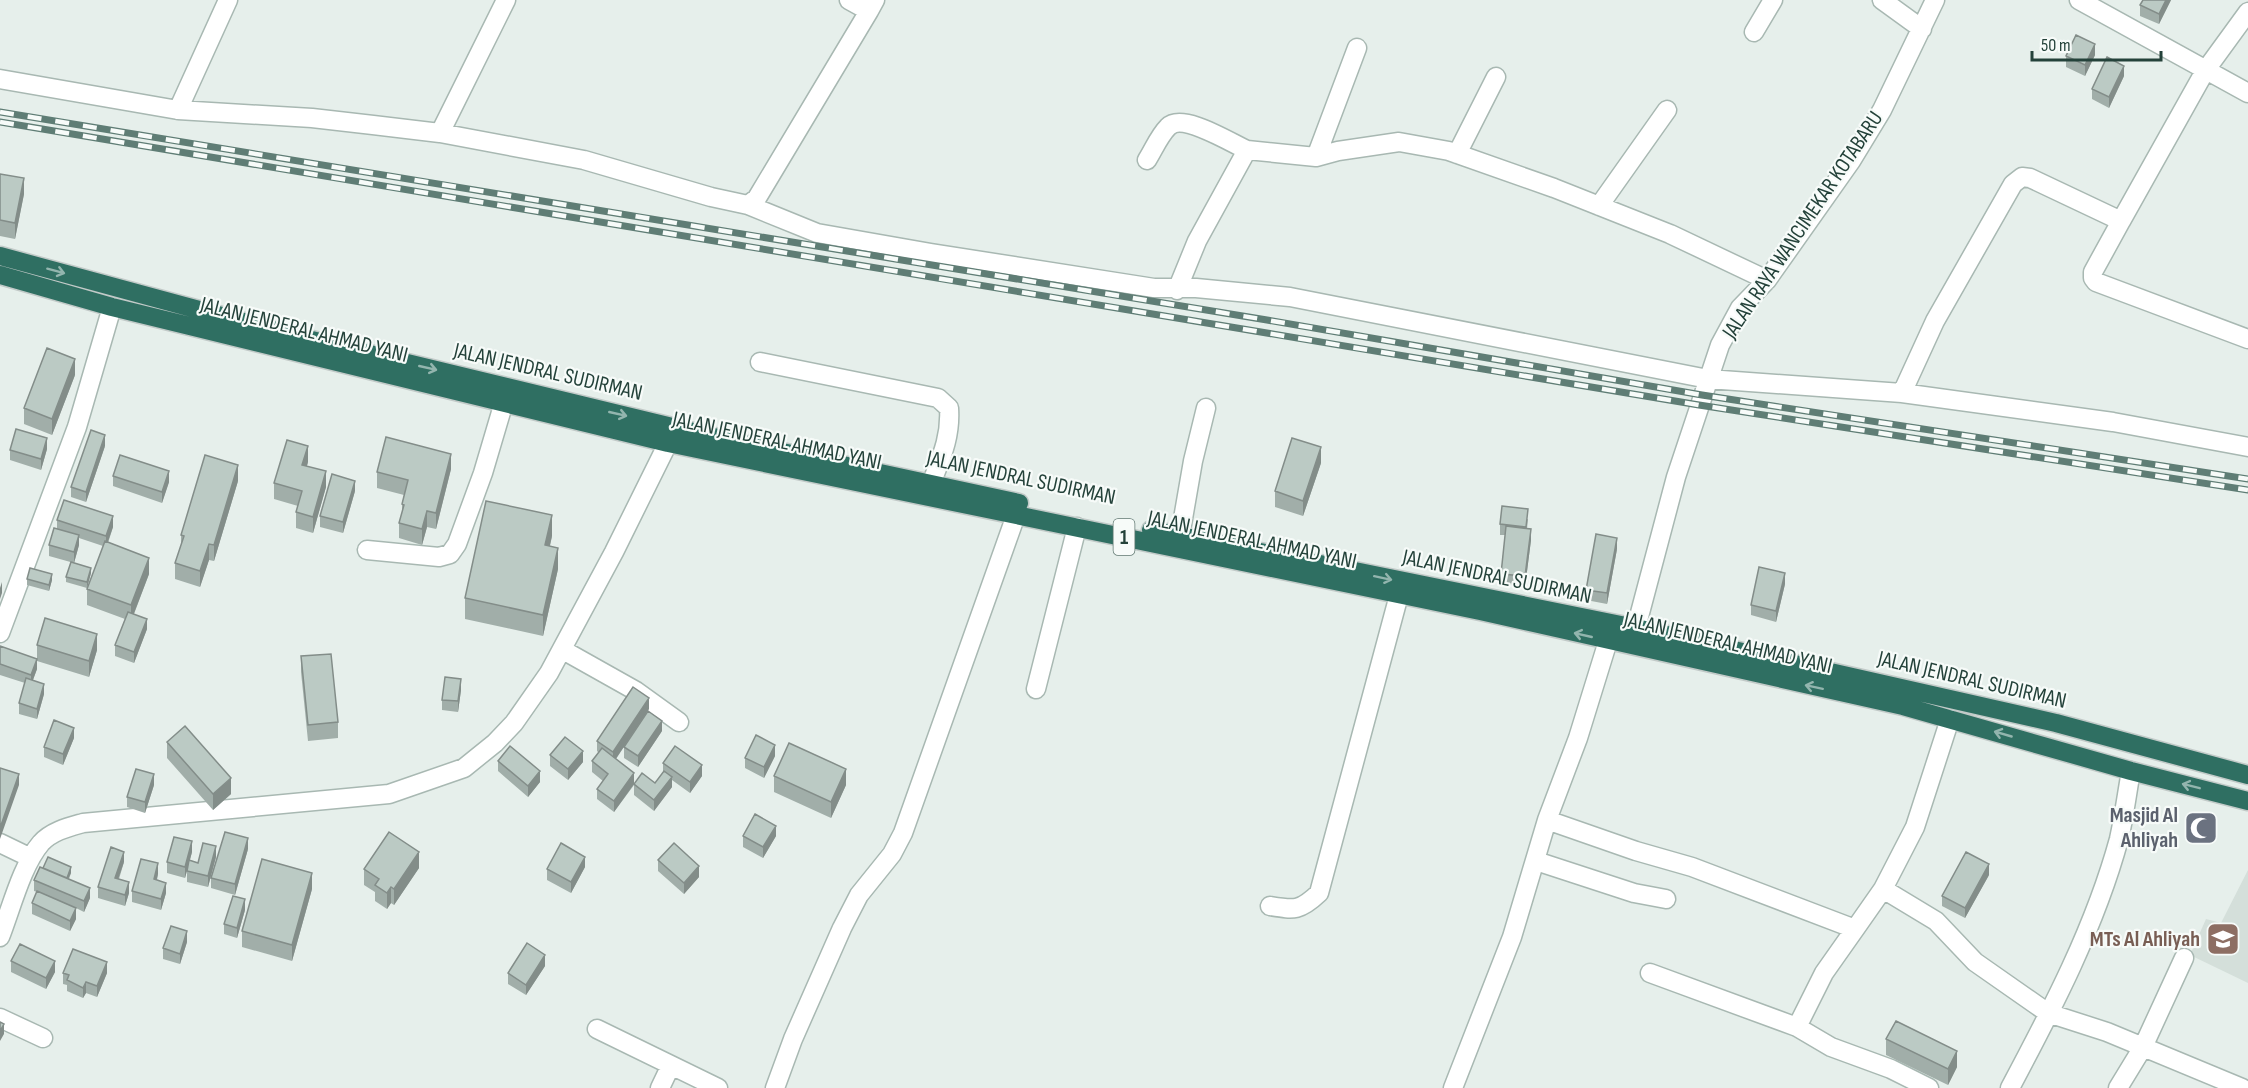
<svg xmlns="http://www.w3.org/2000/svg" width="2248" height="1088" font-family="'Sofia Sans Condensed',sans-serif">
<style>
.built{fill:#d4dfda}
.lines{fill:none;stroke-linecap:round;stroke-linejoin:round}
.minor-casing{stroke:#a8b8b2;stroke-width:21}
.highway-casing{stroke:#c2cac8;stroke-width:21}
.minor{stroke:#fff;stroke-width:18}
.highway{stroke:#2f6f62;stroke-width:18}
.rail-casing{stroke:#5f7d75;stroke-width:7}
.rail{stroke:#f7fbf9;stroke-width:4.5;stroke-dasharray:14;stroke-linecap:butt}
.wall{fill:#a1aea9}
.shaded-wall{fill:#838d89}
.building{fill:#bbcac4;stroke:#838d89;stroke-width:1.5}
.oneway{stroke:#93b5ae}
.labels{text-anchor:middle;dominant-baseline:central;stroke-width:4.5;stroke-linejoin:round;paint-order:stroke}
.shield{fill:#f7fbf9;stroke:#637a73;stroke-width:1.5}
.shield-label{font-size:21px;font-weight:bold;fill:#24423a}
.street-label{font-size:22px;fill:#24423a;stroke:#f7fbf9}
.worship-label{font-size:22px;font-weight:bold;fill:#5b616d;stroke:#f7fbf9;text-anchor:end}
.education-label{font-size:22px;font-weight:bold;fill:#785e54;stroke:#f7fbf9;text-anchor:end}
</style>
<rect width="100%" height="100%" fill="#e6efeb"/>
<path class="built" d="M2248 870V983L2190 955 2206 919 2221 923Z"/>
<g class="lines">
<g class="minor-casing">
<path id="minor" d="M849 0 869 11 875 0
M1882 0 1922 29
M2079 0 2248 93
M1754 32 1773 0
M0 79 178 110 312 118 373 125 440 133 584 160 711 197 748 205 817 233 931 253 1154 288H1196L1290 297 1708 379 1902 393 2113 422 2248 447
M178 110 228 0
M440 133 506 0
M1457 154 1496 77
M1316 157 1357 48
M1147 160C1154 149 1159 136 1168 127 1182 112 1231 143 1247 150
M748 205 757 198 869 11
M1599 206 1667 110
M2121 221 2093 272V278L2096 282 2248 339
M1177 290 1197 241 1247 150 1316 157 1338 151 1399 142 1449 151 1554 188 1670 234 1767 280
M760 362 938 398 949 408C951 437 941 458 931 484
M1902 393 1935 321 2013 184 2022 177 2030 178 2121 221 2205 71 2248 12
M1180 536 1193 461 1206 408
M367 550 439 557 450 554 457 544 483 473 504 402
M1636 628 1676 477 1720 345 1740 308 1767 280 1851 161 1882 110 1935 0
M0 633 77 427 112 307
M563 650 636 691 679 722
M1036 689 1077 527
M1547 820 1636 851 1692 867 1855 929 1883 889 1936 921 1975 962 2048 1013 2107 1032 2242 1088
M0 843 31 858
M1536 861 1634 893 1666 899
M1883 889 1915 827 1950 719
M1270 906C1295 910 1300 911 1319 893L1399 595
M0 937C11 909 22 865 41 843 52 831 69 827 83 823L389 794 464 768 495 743 514 723 549 673 614 552 668 443
M1650 973 1797 1027 1831 1047 1891 1069 1929 1088
M0 1018 43 1038
M1797 1027 1824 973 1855 929
M597 1029 718 1088
M660 1088 670 1067
M775 1088 793 1039 842 928 859 895 892 854 903 833 1016 515
M1453 1088 1512 937 1547 820 1578 738 1608 641
M2010 1088C2052 1009 2095 927 2119 839 2124 817 2127 793 2131 771
M2118 1088 2143 1047 2184 958"/>
</g>
<g class="highway-casing">
<path id="highway" d="M0 256 295 336 722 439 1019 503
M0 275 112 307 668 443 1480 611 1903 706 2131 771 2248 801
M1151 530 1636 628 2056 723 2248 775"/>
</g>
<use href="#minor" class="minor"/>
<use href="#highway" class="highway"/>
<g class="rail-casing">
<path id="rail" d="M0 112 1267 320 1702 395 2248 479
M0 122 1699 405 2248 490"/>
</g>
<use href="#rail" class="rail"/>
</g>
<path class="wall" d="M2143 0H2171L2159 24 2140 16V5Z
M2095 55 2085 76 2066 67V56Z
M2124 76 2109 108 2092 99V89Z
M0 174 24 194 15 239 0 236Z
M75 375 52 435 24 424V408Z
M105 446 86 502 71 497V487Z
M47 449 41 470 10 460V450Z
M308 462 307 466 326 487 313 533 296 528V512L298 506 274 499V483Z
M1321 463 1303 516 1275 507V491Z
M451 469 436 529 427 527 422 545 399 538V523L402 513V504L404 495 377 488V472Z
M113 476 169 482 162 503 113 486Z
M238 481 214 561 209 560 200 587 175 579V563L181 545V535Z
M355 491 343 533 320 527V516Z
M1528 519 1527 529 1531 540 1525 587 1501 584V574L1505 535H1500V524Z
M57 520 113 527 108 543 149 574 134 614 147 629 134 663 115 656V645L125 619 87 605V589L103 546 79 538V545L74 563 49 556V545L57 529Z
M552 536 550 546 558 569 543 636 465 619V598Z
M1617 549 1607 604 1586 600V590Z
M91 573 87 588 66 582V577Z
M27 579 52 580 49 591 27 585Z
M1785 584 1776 622 1751 615V605Z
M37 645 97 650 89 677 37 661Z
M0 646 37 669 33 680 44 694 37 719 19 714V703L25 683 0 675Z
M301 656 338 722V738L308 741 301 672Z
M461 690 458 712 442 710V700Z
M649 709 616 759 634 783H655L663 773V763L702 776 690 793 672 780V787L654 811 634 795V785L614 812 597 799V789L603 781 592 772V761L599 753 597 751V741Z
M662 731 638 767 624 758V747Z
M74 738 63 765 44 757V747Z
M167 742 231 794 213 810 167 758Z
M550 755 583 762 568 780 550 766Z
M775 756 764 778 745 768V758Z
M498 761 540 782 528 797 498 771Z
M774 776 846 785 831 818 774 792Z
M154 785 145 813 127 807V797Z
M743 836H776L763 858 743 847Z
M248 849 235 895 211 888V878Z
M192 852 185 878 167 873V862Z
M216 857 208 887 187 882V871L198 863Z
M658 860 699 877 684 894 658 871Z
M124 862 119 879 129 893 125 906 98 898V887Z
M585 867 571 893 547 880V869Z
M43 868 71 873 69 879 90 898 84 912 76 908V919L70 931 32 914V903L37 892 34 891V880Z
M419 868 394 905 391 903 387 909 375 901V892L364 885V869Z
M158 874 157 880 166 893 161 910 132 902V891Z
M1989 875 1965 918 1942 906V896Z
M312 889 292 961 242 947V931Z
M245 910 237 938 224 934V924Z
M187 942 180 964 163 959V948Z
M11 961 55 972 46 989 11 972Z
M545 966 526 995 508 984V973Z
M63 973H107L97 997 86 993 83 998 67 991V985L63 984Z
M1886 1039 1957 1067 1948 1085 1886 1055Z"/>
<path class="shaded-wall" d="M2166 0H2171L2159 24V14Z
M2095 44V55L2085 76V65Z
M2124 66V76L2109 108V97Z
M24 178V194L15 239V223Z
M75 359V375L52 435V419Z
M105 435V446L86 502V492Z
M47 438V449L41 470V459Z
M308 446V462L302 481V465Z
M1321 447V463L1303 516V501Z
M451 454V469L436 529V513Z
M238 465V481L214 561V545Z
M169 471V482L162 503V492Z
M326 471V487L313 533V517Z
M355 481V491L343 533V522Z
M427 511V527L422 545V529Z
M552 515V536L545 566V545Z
M113 516V527L106 547V536Z
M1531 529V540L1525 587V576Z
M79 535V545L74 563V552Z
M1617 538V549L1607 604V593Z
M209 544V560L200 587V571Z
M558 548V569L543 636V615Z
M149 558V574L131 621V605Z
M91 568V573L87 588V582Z
M1785 573V584L1776 622V611Z
M52 574V580L49 591V585Z
M2 582V593L0 599V588Z
M147 619V629L134 663V652Z
M97 634V650L89 677V661Z
M37 659V669L31 685V675Z
M461 679V690L458 712V701Z
M44 684V694L37 719V709Z
M649 698V709L613 763V752Z
M662 721V731L638 767V756Z
M74 728V738L63 765V754Z
M775 745V756L764 778V767Z
M583 751V762L568 780V769Z
M702 765V776L690 793V782Z
M846 769V785L831 818V802Z
M540 771V782L528 797V786Z
M634 773V784L614 812V801Z
M19 774V785L0 839V828Z
M154 774V785L145 813V802Z
M672 777V787L654 811V800Z
M231 778V794L213 810V794Z
M776 826V836L763 858V847Z
M248 838V849L235 895V884Z
M192 841V852L185 878V867Z
M216 846V857L208 887V876Z
M124 852V862L115 888V878Z
M419 852V868L394 905V889Z
M585 857V867L571 893V882Z
M158 863V874L154 890V879Z
M1989 864V875L1965 918V908Z
M699 866V877L684 894V883Z
M71 867V873L66 883V878Z
M312 873V889L292 961V945Z
M129 882V893L125 906V895Z
M166 883V893L161 910V899Z
M391 887V903L387 909V893Z
M90 888V898L84 912V901Z
M245 899V910L237 938V928Z
M76 908V919L70 931V921Z
M187 931V942L180 964V954Z
M545 955V966L526 995V985Z
M55 961V972L46 989V978Z
M107 962V973L97 997V986Z
M86 982V993L83 998V988Z
M4 1024V1034L0 1041V1031Z
M1957 1051V1067L1948 1085V1069Z"/>
<path class="building" d="M2143 0H2166L2159 14 2140 5Z
M2076 35 2095 44 2085 65 2066 56Z
M2107 57 2124 66 2109 97 2092 89Z
M0 174 24 178 15 223 0 220Z
M47 348 75 359 52 419 24 408Z
M16 429 47 438 41 459 10 450Z
M91 430 105 435 86 492 71 487Z
M386 437 451 454 436 513 427 511 422 529 399 523 404 505 402 504 408 480 377 472Z
M1292 438 1321 447 1303 501 1275 491Z
M287 440 308 446 302 465 326 471 313 517 296 512 302 491 274 483Z
M120 455 169 471 162 492 113 476Z
M205 455 238 465 214 545 209 544 200 571 175 563 184 536 181 535Z
M332 474 355 481 343 522 320 516Z
M64 500 113 516 106 536 57 520Z
M486 501 552 515 545 545 558 548 543 615 465 598Z
M1502 506 1528 509 1526 527 1500 524Z
M1506 526 1531 529 1525 576 1501 574Z
M54 528 79 535 74 552 49 545Z
M1596 534 1617 538 1607 593 1586 590Z
M105 541 149 558 131 605 87 589Z
M71 562 91 568 87 582 66 577Z
M1759 567 1785 573 1776 611 1751 605Z
M30 568 52 574 49 585 27 579Z
M128 612 147 619 134 652 115 645Z
M45 618 97 634 89 661 37 645Z
M0 646 37 659 31 675 0 664Z
M331 654 338 722 308 725 301 656Z
M445 677 461 679 458 701 442 700Z
M26 678 44 684 37 709 19 703Z
M633 687 649 698 613 752 597 741Z
M648 711 662 721 638 756 624 747Z
M54 720 74 728 63 754 44 747Z
M185 726 231 778 213 794 167 742Z
M756 735 775 745 764 767 745 758Z
M565 737 583 751 568 769 550 755Z
M789 743 846 769 831 802 774 776Z
M510 746 540 771 528 786 498 761Z
M675 746 702 765 690 782 663 763Z
M602 748 634 773 614 801 597 789 608 774 592 761Z
M0 768 19 774 0 828Z
M136 769 154 774 145 802 127 797Z
M664 771 672 777 654 800 634 784 642 773 655 783Z
M755 814 776 826 763 847 743 836Z
M225 832 248 838 235 884 211 878Z
M389 832 419 852 394 889 391 887 387 893 375 885 379 879 364 869Z
M174 837 192 841 185 867 167 862Z
M203 843 216 846 208 876 187 871 189 860 198 863Z
M561 843 585 857 571 882 547 869Z
M674 843 699 866 684 883 658 860Z
M111 847 124 852 115 878 129 882 125 895 98 887Z
M1966 852 1989 864 1965 908 1942 896Z
M48 857 71 867 67 878 43 868Z
M141 859 158 863 154 879 166 883 161 899 132 891Z
M262 859 312 873 292 945 242 931Z
M40 867 90 888 84 901 34 880Z
M37 891 76 908 70 921 32 903Z
M233 896 245 899 237 928 224 924Z
M171 926 187 931 180 954 163 948Z
M527 943 545 955 526 985 508 973Z
M20 944 55 961 46 978 11 961Z
M73 949 107 962 97 986 86 982 83 988 67 980 69 975 63 973Z
M1896 1021 1957 1051 1948 1069 1886 1039Z
M0 1022 4 1024 0 1031Z"/>
<defs><path id="oneway-shaft" d="M-6 0H5M1.5-3L5.5 0L1.5 3" fill="none" stroke-width="1.6" stroke-linecap="round" stroke-linejoin="round" transform="scale(1.5)"/></defs>
<g class="oneway">
<use href="#oneway-shaft" transform="translate(56 271) rotate(15)"/>
<use href="#oneway-shaft" transform="translate(428 368) rotate(13)"/>
<use href="#oneway-shaft" transform="translate(618 414) rotate(13)"/>
<use href="#oneway-shaft" transform="translate(1383 578) rotate(12)"/>
<use href="#oneway-shaft" transform="translate(1583 635) rotate(-167)"/>
<use href="#oneway-shaft" transform="translate(1814 687) rotate(-168)"/>
<use href="#oneway-shaft" transform="translate(2003 734) rotate(-164)"/>
<use href="#oneway-shaft" transform="translate(2191 786) rotate(-166)"/>
</g>
<defs>
<g id="mosque-square" transform="scale(1.725)"><rect x="-9" y="-9" width="18" height="18" rx="4" fill="#6b7280" stroke="#f7fbf9"/><path d="M3.5-4.9A6 6 0 1 0 3.5 4.9A5 5 0 1 1 3.5-4.9Z" fill="#fff"/></g>
<g id="school-square" transform="scale(1.725)"><rect x="-9" y="-9" width="18" height="18" rx="4" fill="#8d6e63" stroke="#f7fbf9"/><path d="M0-5L7-2L0 1L-7-2ZM-4 1L0 2.5L4 1V4Q0 6-4 4Z" fill="#fff"/></g>
</defs>
<g fill-rule="evenodd">
<use href="#mosque-square" x="2201" y="828"/>
<use href="#school-square" x="2223" y="939"/>
</g>
<g class="labels">
<rect class="shield" x="1113.5" y="519" width="21" height="36" rx="4.5"/>
<g class="shield-label">
<text x="1124" y="537">1</text>
</g>
<g class="street-label">
<text transform="translate(1803 225) rotate(-56)">JALAN RAYA WANCIMEKAR KOTABARU</text>
<text transform="translate(304 330) rotate(14)">JALAN JENDERAL AHMAD YANI</text>
<text transform="translate(548 372) rotate(13)">JALAN JENDRAL SUDIRMAN</text>
<text transform="translate(777 441) rotate(12)">JALAN JENDERAL AHMAD YANI</text>
<text transform="translate(1021 478) rotate(12)">JALAN JENDRAL SUDIRMAN</text>
<text transform="translate(1252 540) rotate(12)">JALAN JENDERAL AHMAD YANI</text>
<text transform="translate(1497 577) rotate(12)">JALAN JENDRAL SUDIRMAN</text>
<text transform="translate(1728 643) rotate(13)">JALAN JENDERAL AHMAD YANI</text>
<text transform="translate(1972 680) rotate(13)">JALAN JENDRAL SUDIRMAN</text>
</g>
<g class="worship-label">
<text x="2178" y="815">Masjid Al<tspan x="2178" dy="25">Ahliyah</tspan></text>
</g>
<g class="education-label">
<text x="2200" y="939">MTs Al Ahliyah</text>
</g>
</g>
<path d="M2032 51v9h129v-9" fill="none" stroke="#24423a" stroke-width="3"/>
<text x="2041" y="51" font-size="18" fill="#24423a" stroke="#f7fbf9" stroke-width="4.5" paint-order="stroke">50 m</text>
</svg>
